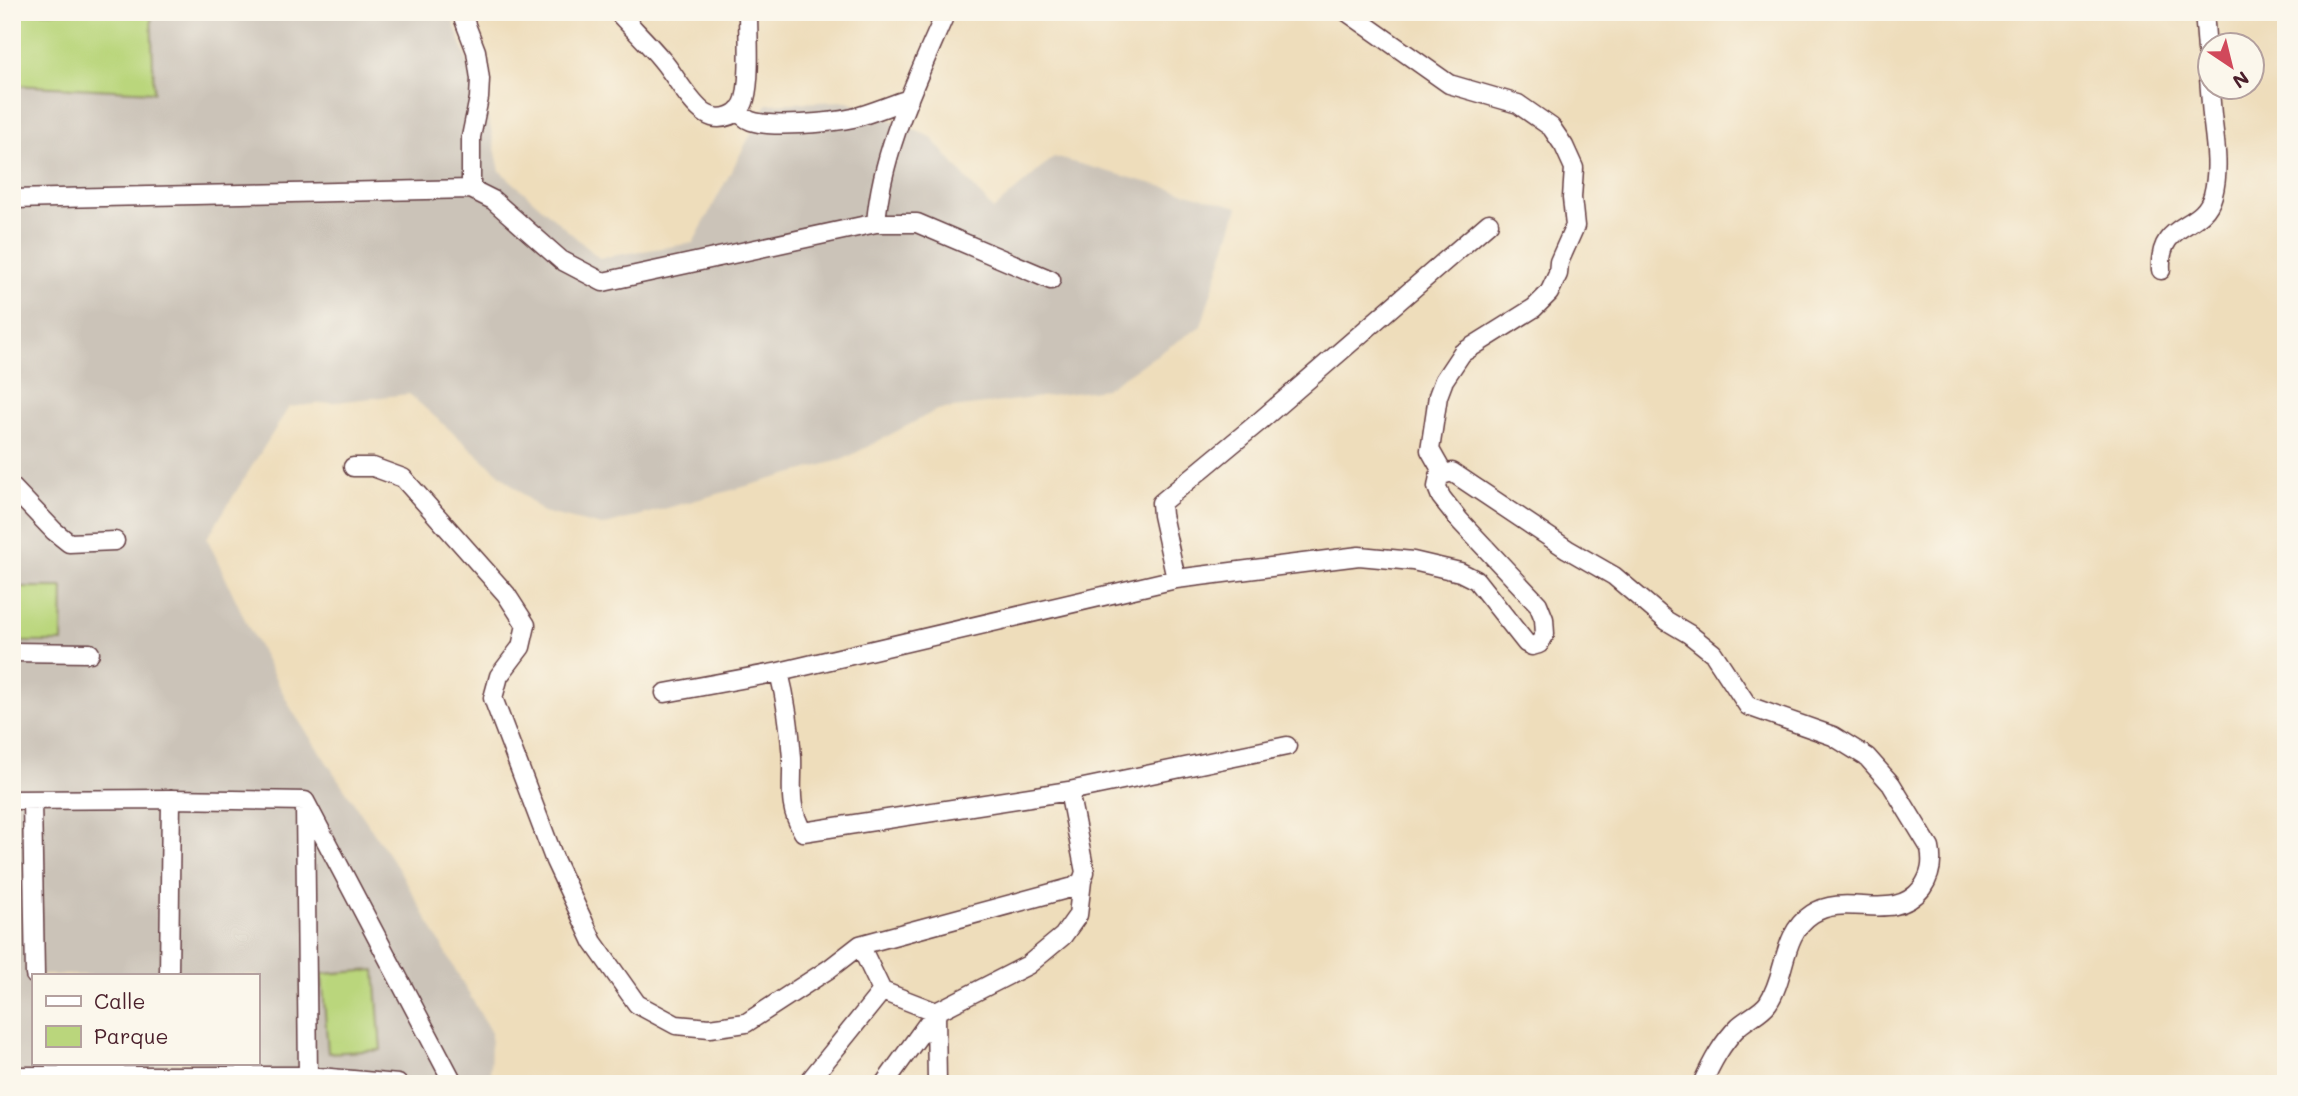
<svg xmlns="http://www.w3.org/2000/svg" width="2298" height="1096" font-family="Mali,sans-serif">
<style>
.industrial{fill:#cbc3b8;fill-rule:evenodd}
.green{fill:#bad67c;stroke:#827a54;stroke-width:2}
.lines{fill:none;stroke-linecap:round;stroke-linejoin:round}
.minor-casing{stroke:#633c41;stroke-width:21}
.minor{stroke:#fff;stroke-width:18}
</style>
<rect width="100%" height="100%" fill="#fbf7ec"/>
<filter id="ink" filterUnits="userSpaceOnUse"><feTurbulence type="fractalNoise" baseFrequency=".0143" numOctaves="2"/><feDisplacementMap in="SourceGraphic" scale="14" xChannelSelector="R" yChannelSelector="G"/><feConvolveMatrix kernelMatrix="1 2 1 2 8 2 1 2 1" color-interpolation-filters="sRGB"/></filter>
<filter id="wash" filterUnits="userSpaceOnUse"><feTurbulence type="fractalNoise" baseFrequency=".00686" numOctaves="4" result="noise"/><feDisplacementMap in="SourceGraphic" scale="28" xChannelSelector="R" yChannelSelector="G"/><feGaussianBlur stdDeviation="1.57" result="paint"/><feColorMatrix in="noise" values="0 0 0 0 0 0 0 0 0 0 0 0 0 0 0 0 0 1.4 0 .05"/><feComposite in="paint" operator="in"/></filter>
<g filter="url(#wash)">
<rect width="100%" height="100%" fill="#edb"/>
<path class="industrial" d="M12 12H450L490 125 500 171 599 258 693 243 767 104 847 101 931 137 993 210 1054 157 1238 207 1201 326 1105 389 937 410 844 459 602 526 543 512 409 394 289 407 207 538 247 624 293 712 401 873 491 1033 490 1084H12ZM33 975H257V1063H33Z"/>
<path class="green" d="M12 12H151L154 92 12 85Z
M12 587H63L62 642H12Z
M375 970 381 1050 328 1053 322 974Z"/>
</g>
<g filter="url(#ink)">
<g class="lines">
<g class="minor-casing">
<path id="minor" d="M461 12 476 51 480 79 479 98 471 137V189
M618 12C632 28 648 43 662 60 675 75 690 104 706 114 720 123 741 115 745 99 751 78 748 35 748 12
M1347 12 1449 84 1518 104 1551 127 1564 146 1574 168 1572 198 1575 226 1559 262 1558 274 1549 293 1534 308 1462 353 1444 380 1438 396 1430 450 1443 473
M738 110C742 115 745 119 751 121 771 128 831 123 853 118 872 113 890 105 909 99
M12 199 471 189 493 200 561 260 603 282 876 223H917L1051 280
M876 223C882 148 917 80 946 12
M2161 270C2158 219 2203 232 2213 195 2220 169 2215 141 2212 115 2209 81 2207 46 2204 12
M353 467H373L403 478 506 594 526 625 521 647 499 676 493 698 555 861 593 942 637 1004 676 1025 710 1028 746 1023 829 969 860 945 1074 887 1082 881 1085 872 1069 791
M12 487 54 531 69 543 115 541
M1176 579 1162 515 1161 503 1260 421 1489 223
M12 652 90 653
M779 672C786 700 790 729 792 758 793 787 787 805 803 832L1069 791 1287 746
M665 693 779 672 1176 579 1359 556 1413 561 1460 572 1476 580 1526 643 1532 646 1539 644 1545 634 1544 619 1538 604 1460 521 1441 497 1437 487 1439 476 1452 472 1567 549 1614 576 1667 621 1689 634 1713 653 1748 706 1833 736 1867 757 1891 784 1930 848C1933 863 1931 875 1922 888 1893 925 1847 891 1812 914 1781 934 1787 975 1768 1003 1762 1012 1748 1018 1739 1026 1722 1043 1712 1062 1702 1084
M12 800 171 799 305 801
M32 800 35 975
M305 801 454 1084
M305 805 308 1076
M860 945 882 991 936 1012 1028 965 1063 936 1078 915 1082 881
M169 975 171 799
M12 1076H308L398 1084
M807 1084 882 991
M884 1084 936 1012 937 1084"/>
</g>
<use href="#minor" class="minor"/>
</g>
</g>
<rect width="2298" height="1096" fill="none" stroke="#fbf7ec" stroke-width="42"/>
<rect x="32" y="974" width="228" height="91" fill="#fbf7ec" stroke="#b4a19f" stroke-width="2"/>
<rect x="46" y="996" width="35" height="10" fill="#ffffff" stroke="#b4a19f" stroke-width="2"/>
<text x="94" y="1009" font-size="21" fill="#4a1f2b">Calle</text>
<rect x="46" y="1026" width="35" height="21" fill="#bad67c" stroke="#b4a19f" stroke-width="2"/>
<text x="94" y="1044" font-size="21" fill="#4a1f2b">Parque</text>
<g transform="translate(2231 66) rotate(145)"><circle r="33" fill="#fbf7ec" stroke="#b4a19f" stroke-width="2"/>
<path d="M0-5L12 26L0 18L-12 26Z" fill="#d1495b"/>
<text y="-10" font-size="19" font-weight="bold" text-anchor="middle" fill="#4a1f2b">N</text>
</g>
</svg>
